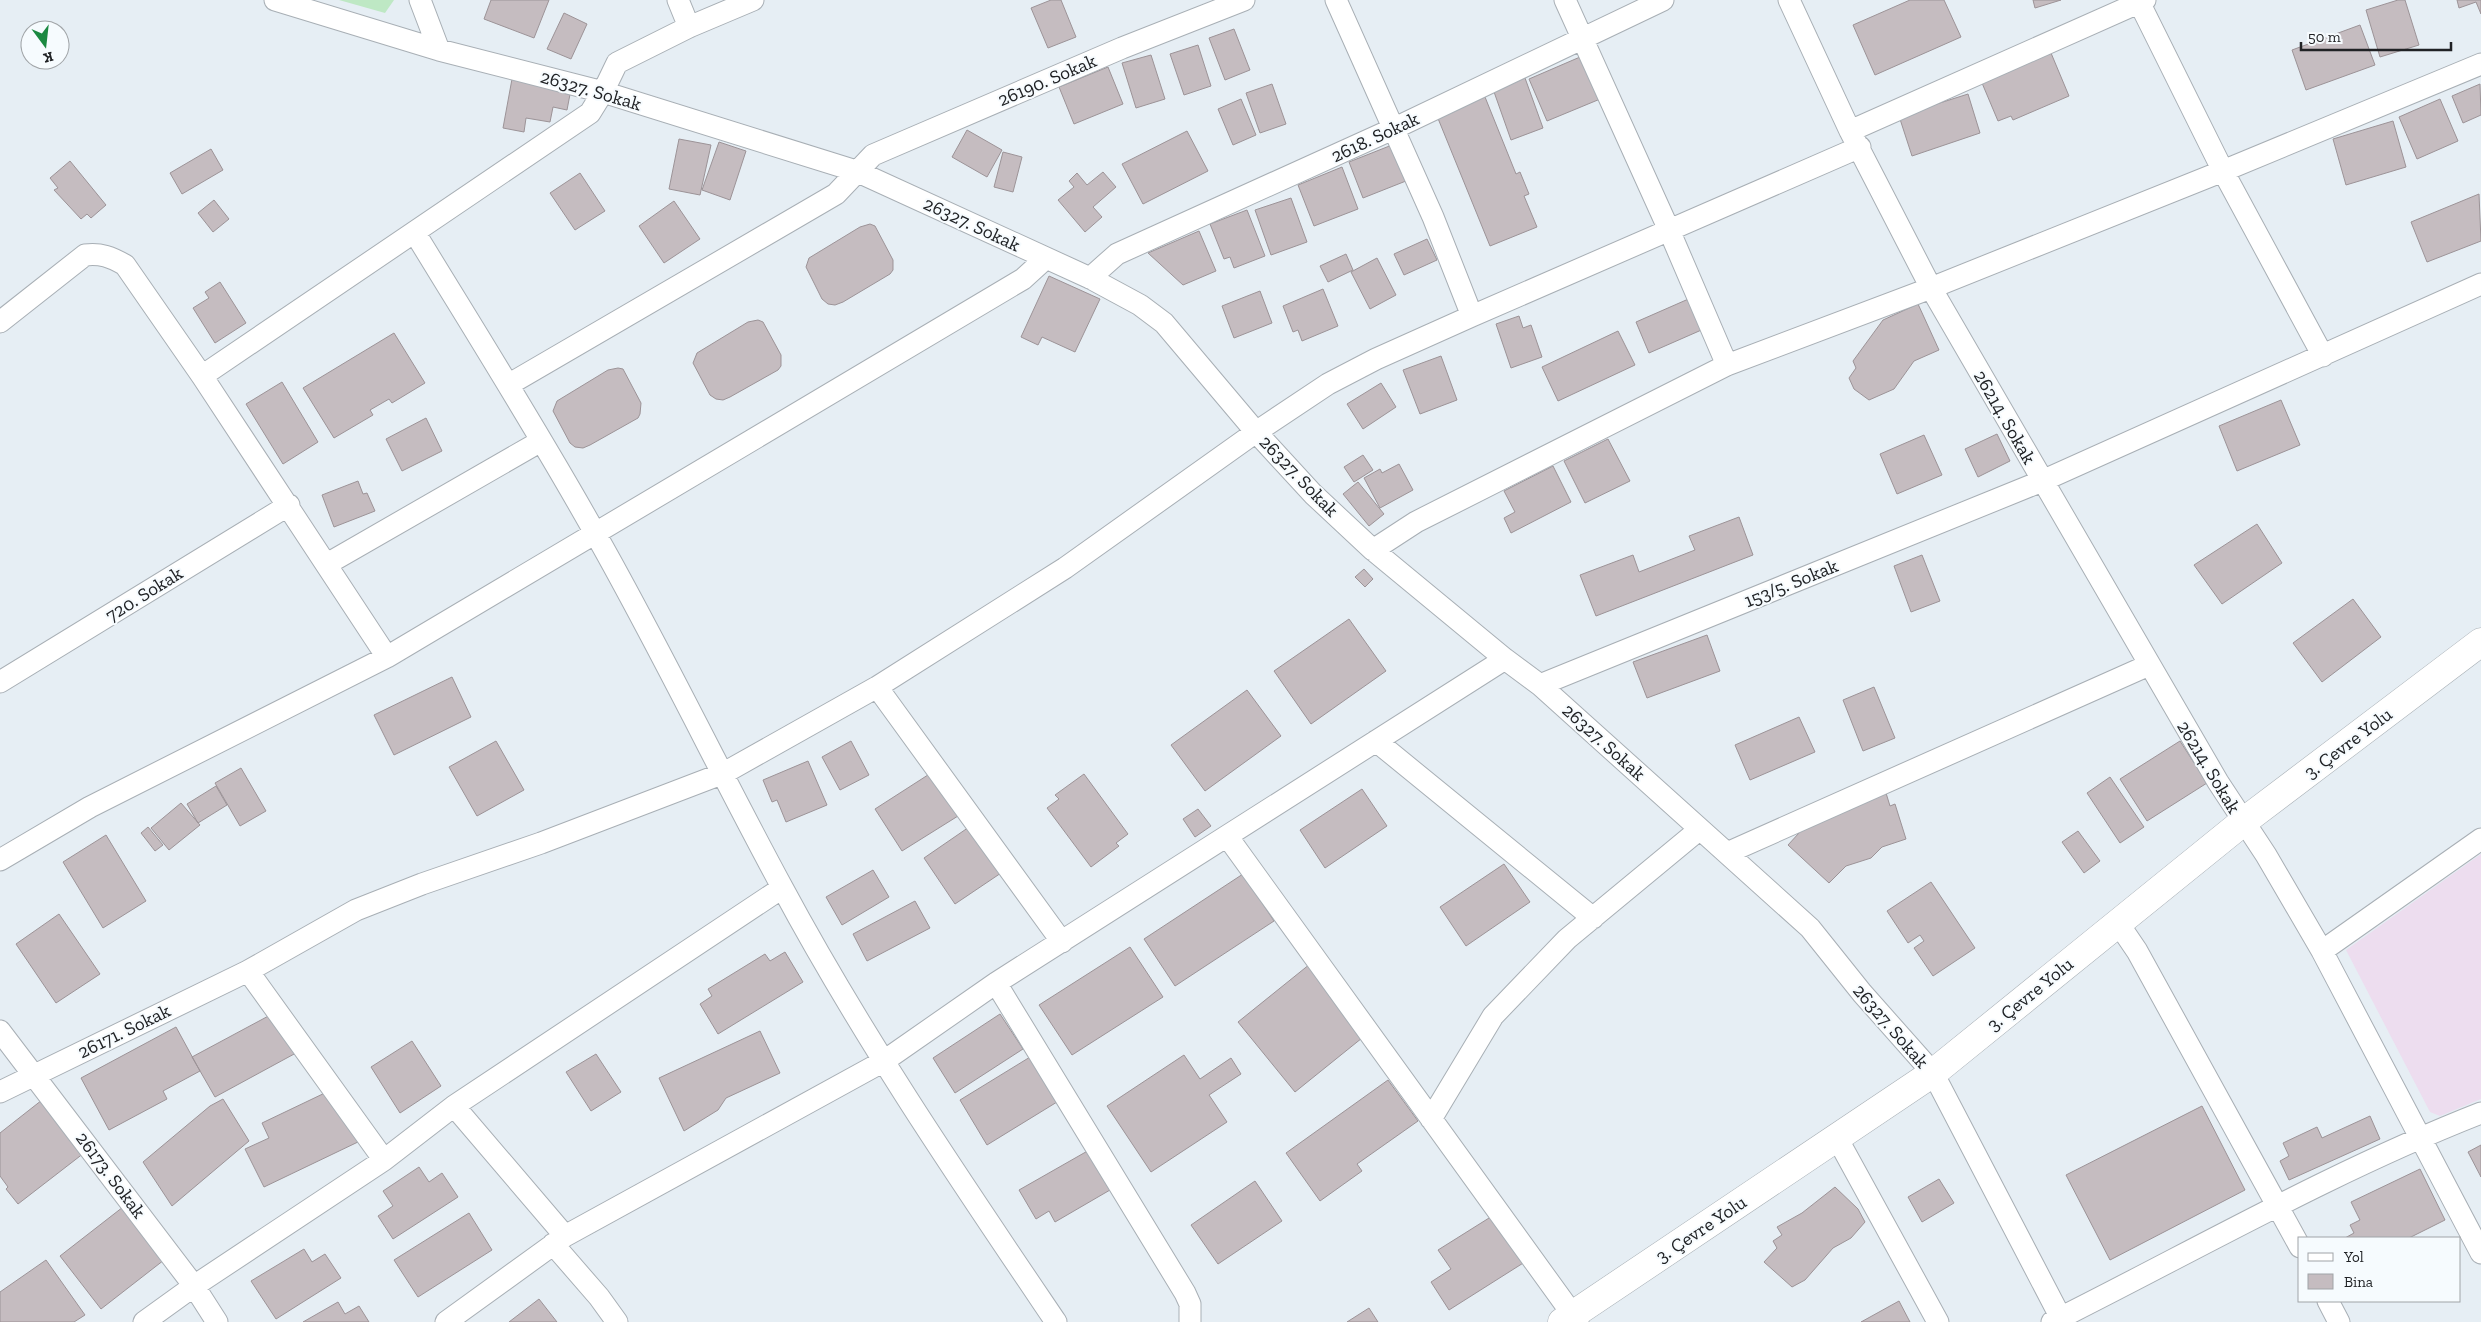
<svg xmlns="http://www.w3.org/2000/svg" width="2481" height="1322" font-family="'Zilla Slab',serif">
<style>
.education{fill:#edddef}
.green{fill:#bee8c4}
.building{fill:#c5bcc0;stroke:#9c9397}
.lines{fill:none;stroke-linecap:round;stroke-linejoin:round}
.minor-casing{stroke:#a8afb5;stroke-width:23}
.secondary-casing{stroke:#a8afb5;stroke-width:29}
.minor{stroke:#fff;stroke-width:21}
.secondary{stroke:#fff;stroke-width:28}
.labels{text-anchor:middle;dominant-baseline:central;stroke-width:4;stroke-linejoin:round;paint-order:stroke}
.street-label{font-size:19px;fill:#202225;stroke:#f6fbfe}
</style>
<rect width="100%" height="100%" fill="#e6eef4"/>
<path class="education" d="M2481 854V1099L2440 1116 2430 1112 2346 950Z"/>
<path class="green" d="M339 0H394L385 13Z"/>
<path class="building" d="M491 0H549L534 38 484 19Z
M1051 0H1061L1076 37 1048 48 1031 8Z
M1910 0H1944L1961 37 1875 75 1853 25Z
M2033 0H2061L2035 8Z
M2398 0H2405L2419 45 2380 57 2366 10Z
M2457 0H2481V14L2476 2 2459 8Z
M564 13 587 24 571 59 547 49Z
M2360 25 2375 65 2306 90 2292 50Z
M1234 29 1250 70 1225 80 1209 38Z
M1198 45 1211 86 1184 95 1170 54Z
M2051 53 2069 96 2013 120 2011 116 1998 121 1982 83Z
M1587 54 1605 97 1547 121 1529 79Z
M1151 55 1165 99 1136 108 1122 63Z
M1108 67 1123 104 1074 124 1059 87Z
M1525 78 1543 128 1511 140 1493 89Z
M512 79 571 89 567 110 553 107 550 122 526 118 524 132 503 128Z
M1272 84 1286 124 1260 133 1246 93Z
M2480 84 2481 115 2463 123 2452 96Z
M1968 94 1980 133 1912 156 1899 116Z
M1485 97 1516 174 1520 172 1529 194 1524 196 1537 227 1490 246 1437 116Z
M1241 99 1256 135 1233 145 1218 109Z
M2440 99 2458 141 2417 159 2399 117Z
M2393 121 2406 167 2346 185 2333 139Z
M967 130 1002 150 987 177 952 157Z
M1187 131 1208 171 1143 204 1122 164Z
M679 139 711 145 700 195 669 189Z
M719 142 746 151 730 200 702 190Z
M1397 143 1411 179 1363 198 1349 162Z
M211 149 223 170 182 194 170 173Z
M1003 152 1022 157 1013 192 994 187Z
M70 161 106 205 91 218 87 214 81 219 54 190 58 188 50 178Z
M1342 167 1358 209 1314 226 1298 185Z
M1103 172 1116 187 1093 207 1102 217 1085 232 1058 200 1074 187 1069 181 1077 173 1087 185Z
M580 173 605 211 575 230 550 193Z
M2479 194 2481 241 2427 262 2411 222Z
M1291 198 1307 242 1271 255 1255 210Z
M214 200 229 219 213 232 198 213Z
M674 201 700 239 664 263 639 226Z
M1247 210 1265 256 1234 268 1230 257 1224 259 1210 224Z
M870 224 875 226 893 260V270L890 274 843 302 835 305 828 304 822 299 806 267 809 258 860 227Z
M1199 231 1216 271 1183 285 1148 253Z
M1427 239 1437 260 1404 275 1394 254Z
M1346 254 1353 270 1328 282 1320 266Z
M1377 258 1396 295 1370 309 1351 272Z
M1049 276 1100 299 1075 352 1042 337 1038 345 1021 337Z
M220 282 246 323 215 343 193 308 209 298 205 292Z
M1323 289 1338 326 1302 341 1298 330 1293 332 1283 306Z
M1260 291 1272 323 1234 338 1222 306Z
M1693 297 1706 328 1649 353 1636 322Z
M1918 304 1939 350 1914 361 1894 389 1869 400 1854 389 1849 378 1856 368 1853 361 1883 320Z
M1519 316 1523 328 1531 325 1542 357 1511 368 1496 324Z
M758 320 763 322 781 355V366L778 370 730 397 723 400 716 399 710 395 693 363 697 353 748 322Z
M1618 331 1635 365 1558 401 1542 367Z
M394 333 425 383 392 403 389 399 370 410 373 415 334 438 303 388Z
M1441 356 1457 400 1420 414 1403 370Z
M618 368 623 369 641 403 640 414 638 418 590 445 583 448 575 447 570 443 553 411 557 401 608 370Z
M282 382 318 442 283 464 246 404Z
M1381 383 1396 407 1363 429 1347 404Z
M2281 400 2300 445 2237 471 2219 426Z
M426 418 442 451 402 471 386 439Z
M1997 434 2010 461 1978 477 1965 449Z
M1924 435 1942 475 1897 494 1880 454Z
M1608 439 1630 481 1585 503 1564 461Z
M1363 455 1373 470 1354 482 1344 467Z
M1399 464 1413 490 1380 508 1364 478 1380 469 1382 473Z
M1553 466 1571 502 1511 533 1504 518 1515 512 1504 491Z
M358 481 363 494 367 493 375 511 334 527 322 495Z
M1358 482 1384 514 1369 526 1343 494Z
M1739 517 1753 555 1596 616 1580 575 1633 555 1639 572 1695 550 1689 536Z
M2257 524 2282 563 2222 604 2194 565Z
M1922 555 1940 601 1911 612 1894 566Z
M1364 569 1373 579 1365 587 1355 577Z
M2353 599 2381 637 2322 682 2293 643Z
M1349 619 1386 671 1311 724 1274 671Z
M1707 635 1720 671 1647 698 1633 662Z
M452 677 471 717 394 755 374 715Z
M1874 687 1895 738 1863 751 1843 700Z
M1247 690 1281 736 1205 791 1171 745Z
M1799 717 1815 752 1750 780 1735 745Z
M496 741 524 790 477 816 449 767Z
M851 741 869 775 840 790 822 757Z
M2180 741 2207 783 2147 821 2120 779Z
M808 761 827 805 786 822 777 800 772 802 763 780Z
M241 768 266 811 240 826 215 783Z
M931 773 958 816 902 851 875 809Z
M1084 774 1128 834 1116 843 1119 846 1091 867 1047 808 1059 799 1055 795Z
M2110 777 2144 827 2120 843 2087 793Z
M216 786 227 805 198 823 187 804Z
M1362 789 1387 826 1325 868 1300 830Z
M1886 793 1890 806 1895 804 1906 839 1882 847 1871 858 1846 866 1829 883 1788 845 1799 833 1798 829Z
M181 803 200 825 169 850 151 828Z
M1198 809 1211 826 1195 837 1183 819Z
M972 825 1004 871 955 904 924 858Z
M148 827 163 845 155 851 141 833Z
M2078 831 2100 861 2084 873 2062 842Z
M106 835 146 901 103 928 63 862Z
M1504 864 1530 902 1466 946 1440 907Z
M873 870 889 897 842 925 826 897Z
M1243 874 1274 921 1175 986 1144 939Z
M1931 882 1975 948 1933 976 1914 948 1924 941 1920 935 1908 943 1887 911Z
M915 901 930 928 867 961 853 934Z
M59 914 100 974 56 1003 16 944Z
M1130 947 1163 997 1072 1055 1039 1005Z
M785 952 803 982 718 1034 700 1004 712 996 708 989 765 954 770 961Z
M1310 964 1367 1034 1295 1092 1238 1022Z
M274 1013 296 1053 215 1097 192 1057Z
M1000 1014 1023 1049 955 1093 933 1058Z
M176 1027 200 1071 163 1091 167 1099 109 1130 81 1078Z
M760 1031 780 1073 726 1098 718 1110 684 1131 659 1078Z
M412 1041 441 1086 400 1113 371 1067Z
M596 1054 621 1092 591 1111 566 1072Z
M1035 1054 1057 1102 987 1145 960 1100Z
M1184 1055 1200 1079 1231 1058 1241 1074 1209 1095 1227 1122 1151 1172 1107 1106Z
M1388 1080 1418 1121 1357 1164 1362 1171 1320 1201 1286 1153Z
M329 1091 360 1141 264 1187 245 1149 269 1138 262 1123Z
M223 1099 249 1141 172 1206 143 1162 210 1106Z
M42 1100 84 1153 18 1204 6 1189 8 1187 0 1176V1133Z
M2202 1106 2245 1190 2110 1260 2066 1175Z
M2370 1116 2380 1139 2289 1180 2280 1161 2289 1156 2283 1143 2317 1127 2322 1138Z
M2481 1145V1177L2468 1152Z
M1091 1149 1100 1174 1110 1190 1055 1222 1049 1211 1036 1219 1019 1190Z
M419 1167 429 1182 442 1173 458 1197 393 1239 378 1216 393 1206 383 1191Z
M2420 1169 2445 1220 2409 1238H2345L2354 1233 2350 1225 2360 1220 2351 1202Z
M1939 1179 1954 1203 1922 1222 1908 1197Z
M1255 1181 1282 1221 1218 1264 1191 1225Z
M1835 1187 1858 1209 1865 1222 1851 1238 1833 1248 1805 1280 1792 1287 1764 1262 1777 1248 1773 1241 1782 1235 1777 1227 1802 1213Z
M123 1207 164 1260 101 1309 60 1256Z
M469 1213 492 1250 418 1297 394 1260Z
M1497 1213 1528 1260 1449 1310 1431 1282 1451 1269 1438 1250Z
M304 1249 312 1262 325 1254 341 1278 276 1319 251 1281Z
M46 1260 85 1315 74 1322H0V1292Z
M539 1299 557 1322H509Z
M1899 1301 1910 1322H1861Z
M338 1302 345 1314 359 1306 369 1322H303Z
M1369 1308 1378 1322H1347Z"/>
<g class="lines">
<g class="minor-casing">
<path id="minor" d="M275 0 439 50 603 92 856 171 1090 278 1140 305 1164 323 1256 432 1313 494 1373 550 1505 659 1540 685 1810 928 1862 993 1933 1073 2063 1322
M420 0 439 50
M678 0 689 27
M1336 0 1433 217 1472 316
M1565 0 1669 230 1727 365
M1789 0 1850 131 1931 288 2218 782 2266 855 2322 951 2481 1253
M2138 0 2223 171 2323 356
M1850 131 2145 0
M415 233C476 333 538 431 595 533 661 649 718 769 782 887 863 1038 960 1180 1056 1322
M1090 278 1117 254 1395 128 1663 0
M0 322 85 255C101 253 111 257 125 265L202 376 387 657
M202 376 590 113 603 92 617 63 689 27 753 0
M508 385 836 194 873 155 1122 48 1244 0
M1373 550 1416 522 1727 365 1931 288 2223 171 2481 64
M327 564 541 441
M0 682 289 505
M1540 685 2042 481 2481 284
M877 687 1062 942
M1376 741 1593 918
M1227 836 1578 1322
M1727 853 2149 665
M0 860 90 807 387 657 1023 279 1046 258
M2118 923 2137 951 2300 1247
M2322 951 2481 839
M248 971 384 1160
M996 983 1185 1293 1190 1304V1322
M0 1031 194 1286 217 1322
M0 1092 248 971 356 910 422 884 541 843 724 773 877 687 1065 568 1256 432 1328 384 1376 359 1472 316 1860 147
M454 1106 565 1236
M1431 1119 1493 1016 1567 939 1700 829
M1837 1138 1938 1322
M553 1244 599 1297 617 1322
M2328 1301 2339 1322
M144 1322 194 1286 384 1160 454 1106 782 888
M446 1322 565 1236 884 1061 996 983 1505 659
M2052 1322C2194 1251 2333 1171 2481 1113"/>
</g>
<g class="secondary-casing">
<path id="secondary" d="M1562 1322 1933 1073 2243 822 2481 642"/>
</g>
<use href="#minor" class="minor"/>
<use href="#secondary" class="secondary"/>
</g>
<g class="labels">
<g class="street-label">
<text transform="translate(1047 80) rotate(-23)">26190. Sokak</text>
<text transform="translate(591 90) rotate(16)">26327. Sokak</text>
<text transform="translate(1375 137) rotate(-25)">2618. Sokak</text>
<text transform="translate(972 224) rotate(25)">26327. Sokak</text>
<text transform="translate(2005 417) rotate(60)">26214. Sokak</text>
<text transform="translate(1299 476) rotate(46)">26327. Sokak</text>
<text transform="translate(1791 583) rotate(-22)">153/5. Sokak</text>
<text transform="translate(144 594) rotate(-32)">720. Sokak</text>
<text transform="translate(1604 742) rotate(42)">26327. Sokak</text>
<text transform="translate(2348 743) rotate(-37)">3. Çevre Yolu</text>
<text transform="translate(2209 767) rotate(59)">26214. Sokak</text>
<text transform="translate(2030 994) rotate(-39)">3. Çevre Yolu</text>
<text transform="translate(1891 1026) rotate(49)">26327. Sokak</text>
<text transform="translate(124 1031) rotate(-26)">26171. Sokak</text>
<text transform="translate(111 1175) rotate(53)">26173. Sokak</text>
<text transform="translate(1701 1229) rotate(-34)">3. Çevre Yolu</text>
</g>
</g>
<rect x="2298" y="1237" width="162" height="65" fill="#f6fbfe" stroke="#a0a4a7"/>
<rect x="2308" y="1253" width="25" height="8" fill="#ffffff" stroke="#a0a4a7"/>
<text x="2344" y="1262" font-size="15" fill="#202225">Yol</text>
<rect x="2308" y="1274" width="25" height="15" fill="#c5bcc0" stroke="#a0a4a7"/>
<text x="2344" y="1287" font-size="15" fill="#202225">Bina</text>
<g transform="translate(45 45) rotate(165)"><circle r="24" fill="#f6fbfe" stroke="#a0a4a7"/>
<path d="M0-4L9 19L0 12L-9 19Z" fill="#1b8941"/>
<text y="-8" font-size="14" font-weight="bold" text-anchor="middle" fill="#202225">K</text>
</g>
<path d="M2301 42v8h150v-8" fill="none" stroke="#202225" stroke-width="2.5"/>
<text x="2308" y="42" font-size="15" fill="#202225" stroke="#f6fbfe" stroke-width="4" paint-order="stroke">50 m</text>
</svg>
